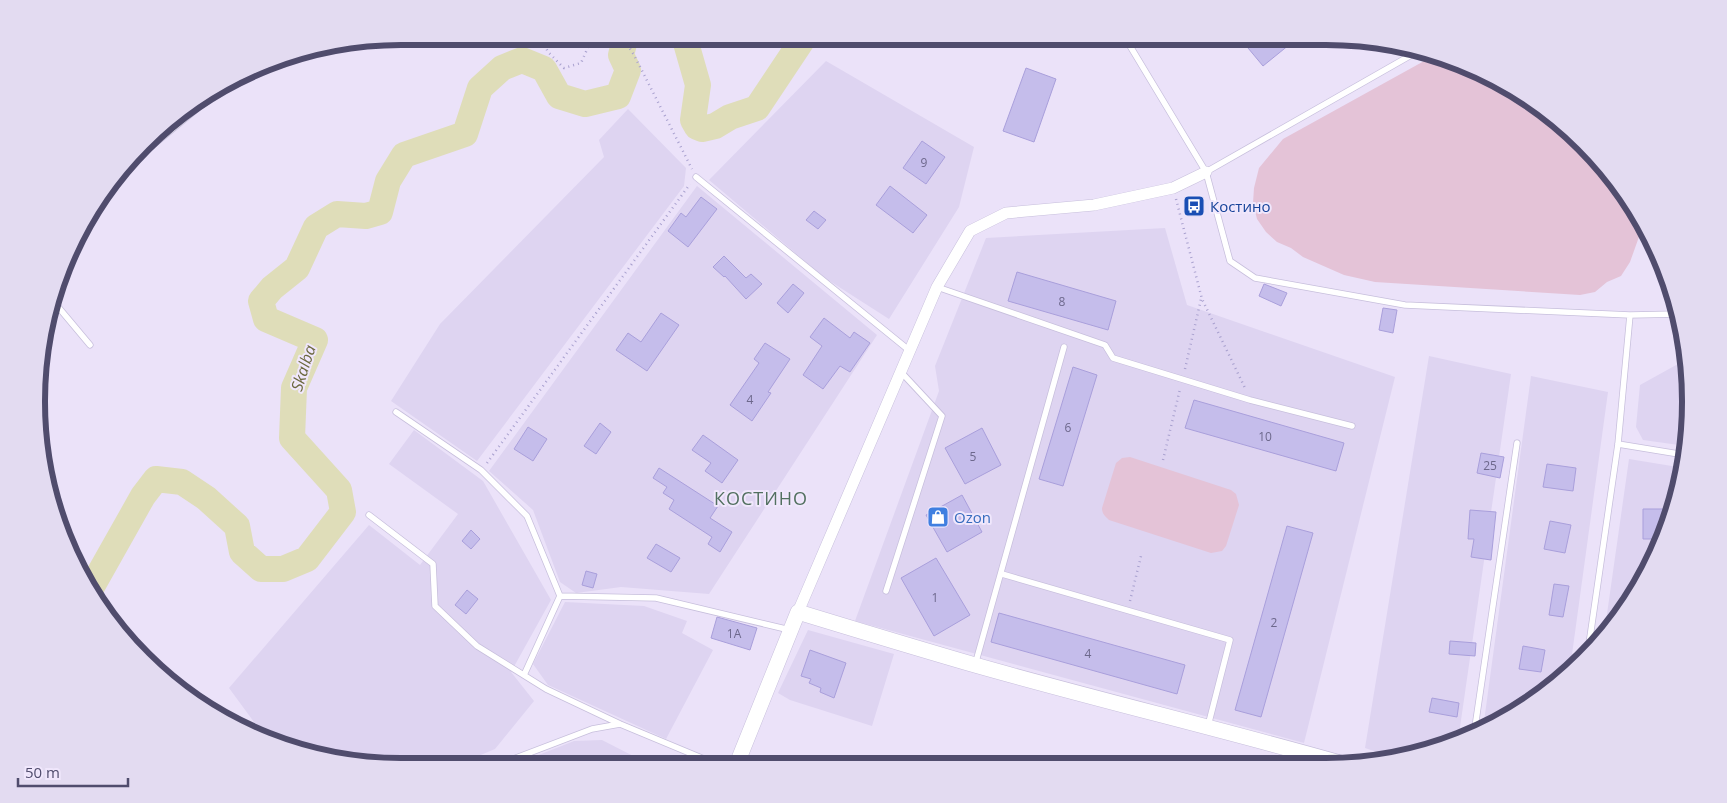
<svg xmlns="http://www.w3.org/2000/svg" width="1727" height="803" font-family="'Open Sans',sans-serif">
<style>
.residential{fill:#ded4f1}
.green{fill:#e4c3d7}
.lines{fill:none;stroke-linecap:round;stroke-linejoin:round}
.river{stroke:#dfddb9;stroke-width:26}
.building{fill:#c5bdeb;stroke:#a99fdb}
.service-casing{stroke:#c7bfdc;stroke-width:7}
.minor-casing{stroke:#c7bfdc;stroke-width:12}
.tertiary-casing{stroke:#c7bfdc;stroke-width:16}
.path{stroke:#a9a1cf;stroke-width:2.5;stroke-dasharray:1 4;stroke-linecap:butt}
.service{stroke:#fff;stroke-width:5.5}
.minor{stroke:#fff;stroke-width:11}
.tertiary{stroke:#fff;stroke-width:15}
.labels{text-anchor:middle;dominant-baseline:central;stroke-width:4;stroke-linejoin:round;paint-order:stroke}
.number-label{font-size:12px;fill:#6d688c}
.transit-label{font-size:15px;fill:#164399;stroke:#f0e7fc;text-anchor:start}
.shop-label{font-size:15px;fill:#366cbe;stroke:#f0e7fc;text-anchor:start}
.water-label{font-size:16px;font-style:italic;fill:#6b683e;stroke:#f0e7fc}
.quarter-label{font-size:18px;letter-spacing:1px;fill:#527060;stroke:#f0e7fc}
.rim{fill:none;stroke:#504c6d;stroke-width:6}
</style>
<rect width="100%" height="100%" fill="#ebe2f9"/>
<path class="residential" d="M826 61 974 147 959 207 889 319 825 278 709 180Z
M628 109 686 168 684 186 477 461 391 401 440 324 604 157 599 140Z
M697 186 877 335 709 594 621 587 576 593 560 582 533 510 489 471Z
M1165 228 1187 305 1395 377 1304 743 855 621 939 391 935 366 986 238Z
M1429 356 1511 374 1458 741 1394 758 1365 748Z
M1687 359 1691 401 1686 446 1643 440 1636 427 1640 385Z
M1531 376 1608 392 1570 669 1548 691 1483 729Z
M414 430 483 481 551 600 511 672 534 701 495 749 452 767H401L330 760 268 741 229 688 369 525 420 565 458 514 389 464Z
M1629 459 1684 468V472L1663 541 1615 624 1604 635Z
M565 602 644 606 687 621 682 633 713 650 666 739 548 685 533 664Z
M808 630 894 654 872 726 790 700 778 693Z
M602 740 645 762 643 766H511L574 741Z"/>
<path class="green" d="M1435 55 1465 64 1528 98 1584 143 1629 198 1639 217 1640 234 1630 262 1621 276 1607 282 1595 292 1580 295 1375 282 1344 275 1303 257 1291 248 1277 242 1266 232 1257 219 1253 203 1254 188 1259 168 1283 139Z
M1130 457 1231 490 1236 494 1239 505 1226 546 1222 551 1211 553 1109 520C1105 516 1102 514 1102 508L1116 463 1122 458Z"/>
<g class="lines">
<path class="river" d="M684 36 698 85 693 120 697 127 702 129 715 126 730 117 757 108 805 36
M90 590 143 496 156 479 182 482 206 498 237 526 242 552 261 569H283L307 559 343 512 339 490 292 438 294 388 315 340 266 319 261 301 272 288 297 268 316 227 337 214 366 216 380 212 388 181 404 155 465 134 480 88 502 68 522 60 544 69 559 96 585 104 618 96 628 70 621 55 626 36"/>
</g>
<path class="building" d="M1238 36H1300L1263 66Z
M1026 68 1056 79 1034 142 1003 131Z
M922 141 945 157 926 184 903 168Z
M890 186 927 215 913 233 876 205Z
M701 197 717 209 688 247 668 231 681 213 686 217Z
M814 211 826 220 818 229 806 220Z
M724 256 746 278 751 274 762 284 746 299 725 276 724 277 713 267Z
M1017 272 1116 301 1108 330 1008 301Z
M793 284 804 293 788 313 777 303Z
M1264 284 1287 293 1281 306 1259 296Z
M1383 308 1397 310 1393 333 1379 330Z
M661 313 679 325 647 371 616 350 628 333 641 342Z
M824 318 850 338 854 332 870 343 850 372 840 366 823 389 803 375 822 346 810 337Z
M765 343 790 359 768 392 771 393 752 421 730 405 759 363 754 359Z
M1073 367 1097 375 1063 486 1039 479Z
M1194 400 1344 443 1336 471 1185 428Z
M600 423 611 432 596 454 584 446Z
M528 427 547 439 533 461 514 449Z
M982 428 1001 465 965 484 945 448Z
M703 435 738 460 722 483 705 471 711 463 692 450Z
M1481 453 1504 457 1500 478 1477 473Z
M1547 464 1576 468 1573 491 1543 487Z
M659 468 718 506 710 518 732 532 720 552 708 544 712 537 669 509 674 500 663 493 667 487 653 478Z
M962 495 982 532 947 552 926 515Z
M1643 509H1673L1664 539H1643Z
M1470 510 1496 512 1491 560 1471 557 1474 539H1468Z
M1550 521 1571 525 1565 553 1544 549Z
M1287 526 1313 533 1261 717 1235 710Z
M471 530 480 539 471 549 462 541Z
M656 544 680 558 671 572 647 558Z
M936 558 970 615 934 636 901 578Z
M586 571 597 574 593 588 582 585Z
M1554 584 1569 586 1563 617 1549 615Z
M467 590 478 599 466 614 455 605Z
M999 613 1185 665 1177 694 991 642Z
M717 617 757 628 750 650 711 638Z
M1450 641 1476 643 1475 656 1449 654Z
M1523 646 1545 650 1541 672 1519 669Z
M810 650 846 663 834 698 820 692 821 688 809 683 811 679 801 676Z
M1432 698 1459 703 1457 717 1429 712Z"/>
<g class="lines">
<g class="service-casing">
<path id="service" d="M1124 36 1206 172 1230 261 1255 278 1405 305 1630 315 1679 314
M130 164 233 79
M1206 172 1420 50
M696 177 910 351
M937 287 1105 345 1113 358 1250 400 1352 426
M54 302 90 345
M396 412 481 470 527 516 560 596 656 598 790 630
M1618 444 1685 455
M369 515 433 564 435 606 477 646 546 689 620 724 721 766
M1002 574 1230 640 1208 726
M886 591 942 416 901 372
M1588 651 1618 444 1630 315
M975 665 1064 347
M524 675 560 596
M1474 734 1517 443
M495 766 592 729 620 724"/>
</g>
<g class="minor-casing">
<path id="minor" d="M798 612 937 287 970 231 1006 213 1094 205 1173 188 1206 172"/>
</g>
<g class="tertiary-casing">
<path id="tertiary" d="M736 766 798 612C857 630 916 648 975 665 1098 700 1221 729 1344 764"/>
</g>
<path class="path" d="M540 36 548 52 564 68 581 63 593 36
M622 36 634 55 692 169
M1176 199 1202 299 1245 388
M1185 369 1201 299
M1163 460 1180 389
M487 463 690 184
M1130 601 1141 556"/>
<use href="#service" class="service"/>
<use href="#minor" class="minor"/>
<use href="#tertiary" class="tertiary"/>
</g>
<defs>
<g id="bus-square" transform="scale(1.125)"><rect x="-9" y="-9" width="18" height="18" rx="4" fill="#1a4fb4" stroke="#f0e7fc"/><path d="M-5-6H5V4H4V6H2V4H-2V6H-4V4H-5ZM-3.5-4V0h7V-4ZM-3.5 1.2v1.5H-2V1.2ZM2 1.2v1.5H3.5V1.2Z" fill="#fff"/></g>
<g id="shop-square" transform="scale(1.125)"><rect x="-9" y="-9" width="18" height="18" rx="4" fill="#3f7fe0" stroke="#f0e7fc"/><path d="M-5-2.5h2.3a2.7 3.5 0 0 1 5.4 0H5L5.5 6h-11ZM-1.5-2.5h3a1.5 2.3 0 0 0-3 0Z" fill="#fff"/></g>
</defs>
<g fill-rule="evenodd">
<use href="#bus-square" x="1194" y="206"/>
<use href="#shop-square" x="938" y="517"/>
</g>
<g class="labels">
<g class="number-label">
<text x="924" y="162">9</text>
<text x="1062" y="301">8</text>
<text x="750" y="399">4</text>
<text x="1068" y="427">6</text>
<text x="1265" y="436">10</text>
<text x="973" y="456">5</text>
<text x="1490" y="465">25</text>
<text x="935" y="597">1</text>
<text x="1274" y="622">2</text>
<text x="734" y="633">1А</text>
<text x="1088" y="653">4</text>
</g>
<g class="transit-label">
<text x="1210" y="206">Костино</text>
</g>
<g class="shop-label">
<text x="954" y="517">Ozon</text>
</g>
<g class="water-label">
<text transform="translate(303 368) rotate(-72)">Skalba</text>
</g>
<g class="quarter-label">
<text x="761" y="498">КОСТИНО</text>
</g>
</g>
<path d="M0 0H1727V803H0ZM401 45H1326A356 356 0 0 1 1682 401V402A356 356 0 0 1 1326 758H401A356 356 0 0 1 45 402V401A356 356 0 0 1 401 45Z" fill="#e3dbf1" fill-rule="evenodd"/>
<path class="rim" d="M401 45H1326A356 356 0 0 1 1682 401V402A356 356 0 0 1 1326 758H401A356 356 0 0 1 45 402V401A356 356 0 0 1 401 45Z"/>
<path d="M18 778v8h110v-8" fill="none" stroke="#504c6d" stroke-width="2.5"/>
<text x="25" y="778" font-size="15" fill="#504c6d" stroke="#f0e7fc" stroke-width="4" paint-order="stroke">50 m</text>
</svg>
